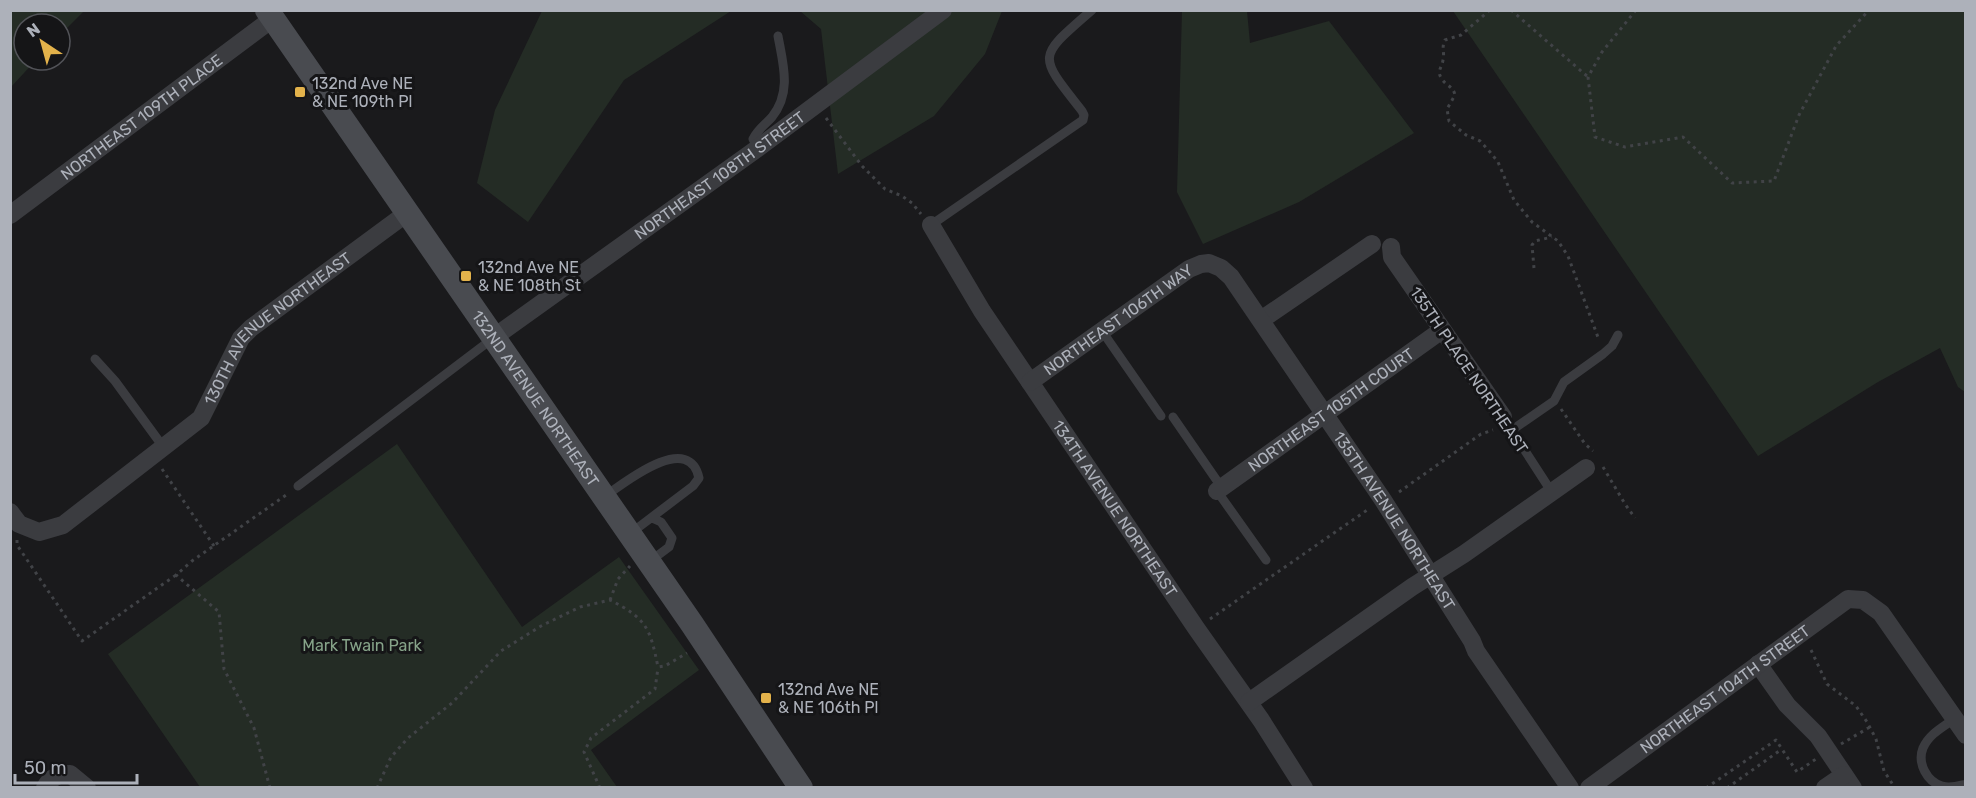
<svg xmlns="http://www.w3.org/2000/svg" width="1976" height="798" font-family="Rubik,sans-serif">
<style>
.green{fill:#242c25}
.lines{fill:none;stroke-linecap:round;stroke-linejoin:round}
.path{stroke:#414347;stroke-width:3;stroke-dasharray:3 4.5;stroke-linecap:butt}
.lane{stroke:#3b3c40;stroke-width:9}
.street{stroke:#3b3c40;stroke-width:18}
.secondary{stroke:#494b50;stroke-width:24}
.poi-dot{fill:#e3b24b;stroke:#151517;stroke-width:2}
.labels{text-anchor:middle;dominant-baseline:central;stroke-width:6;stroke-linejoin:round;paint-order:stroke}
.poi-label{font-size:16px;fill:#adb1ba;stroke:#151517;text-anchor:start}
.street-label{font-size:16px;fill:#adb1ba;stroke:#151517}
.park-label{font-size:16px;fill:#86a389;stroke:#151517}
</style>
<rect width="100%" height="100%" fill="#1a1a1c"/>
<path class="green" d="M11 10 84 11 60 35V24H24V60H36L11 87Z
M542 11H731L624 80 528 222 477 183 495 110Z
M800 11H1002L985 54 934 116 838 174 821 29Z
M1182 11H1247L1250 43 1329 21 1414 133 1299 202 1203 244 1177 192Z
M1453 11H1965V392L1958 387 1940 348 1878 382 1758 456Z
M397 444 522 627 619 557 699 670 591 750 617 787H200L108 654Z"/>
<g class="lines">
<path class="path" d="M1490 10 1461 35 1445 40C1441 48 1445 53 1443 60 1442 68 1436 71 1442 79 1446 86 1453 86 1455 95L1447 109 1449 121 1466 135 1480 141 1490 152 1498 162 1514 200 1532 222 1558 241 1568 256 1599 340
M1511 10 1588 77
M1636 10 1602 52 1588 77 1595 137 1625 147 1683 137 1732 183 1774 181 1799 115 1836 46 1869 10
M826 118 862 166 885 189 902 196 912 203 921 214
M1534 268 1532 245 1535 241 1552 237
M1561 409 1585 444 1593 451
M1603 467 1625 504 1635 518
M162 469 214 546
M1399 492 1481 434 1493 430
M17 540V545L82 641 176 575
M610 600 618 579 630 566
M1210 619 1370 508
M1811 650 1827 684 1856 706 1867 722 1876 739 1884 771 1895 788
M1841 744 1870 727
M270 788 254 728 224 669 219 612 176 575 192 561 289 493
M377 788 391 757 408 738 452 703 501 651 541 626 580 607 610 600C647 619 650 628 658 667L665 666 687 653
M600 788 584 752 591 738 655 689 658 668
M1706 788 1776 740 1797 772 1816 759
M1727 788 1782 749"/>
<path class="lane" d="M758 148 753 139C758 129 765 125 772 117 792 92 783 64 778 36
M931 225 1083 120 1084 115 1082 111C1037 54 1037 58 1092 10
M1102 331 1161 416
M95 359 115 381 164 448
M1173 417 1222 488
M1509 426 1551 491
M1512 430 1554 401 1564 382 1603 354 1612 346 1618 335
M298 486 492 339
M1217 491 1266 560
M604 497C625 482 689 431 699 478L693 486 631 533
M649 562 669 547 672 538 661 522 652 518
M1954 719C1943 727 1929 734 1923 748 1917 763 1927 782 1942 786 1950 789 1958 786 1966 784"/>
<g class="street">
<path id="s1" d="M10 215 272 19"/>
<path id="s2" d="M931 225 982 311 1196 628 1261 720 1304 788"/>
<path d="M1391 247 1392 257 1503 417"/>
<path d="M1261 320 1372 244"/>
<path id="s3" d="M493 338 758 148 943 10"/>
<path id="s4" d="M1030 382 1189 269 1201 264 1209 263 1221 268 1231 277 1383 500 1472 641 1476 651 1570 788"/>
<path id="s5" d="M1217 491 1442 330"/>
<path id="s6" d="M10 512 19 524 39 532 63 525 201 418 241 338 251 328 407 213"/>
<path d="M1758 664 1787 705 1818 736 1853 788"/>
<path d="M1249 702 1412 587 1464 554 1586 468"/>
<path d="M45 788C50 777 59 774 70 774L87 788"/>
<path id="s7" d="M1589 788 1848 599 1863 600 1881 613 1966 735"/>
<path d="M1825 788 1844 775"/>
</g>
<path class="secondary" id="s8" d="M267 10 692 624 801 788"/>
</g>
<g class="poi-dot">
<rect x="294" y="86" width="12" height="12" rx="3"/>
<rect x="460" y="270" width="12" height="12" rx="3"/>
<rect x="760" y="692" width="12" height="12" rx="3"/>
</g>
<g class="labels">
<g class="poi-label">
<text x="312" y="83">132nd Ave NE<tspan x="312" dy="18">&amp; NE 109th Pl</tspan></text>
<text x="478" y="267">132nd Ave NE<tspan x="478" dy="18">&amp; NE 108th St</tspan></text>
<text x="778" y="689">132nd Ave NE<tspan x="778" dy="18">&amp; NE 106th Pl</tspan></text>
</g>
<g class="street-label">
<text stroke="none"><textPath href="#s1" startOffset="164">NORTHEAST 109TH PLACE</textPath></text>
<text stroke="none"><textPath href="#s3" startOffset="279">NORTHEAST 108TH STREET</textPath></text>
<text stroke="none"><textPath href="#s4" startOffset="108">NORTHEAST 106TH WAY</textPath></text>
<text stroke="none"><textPath href="#s6" startOffset="357">130TH AVENUE NORTHEAST</textPath></text>
<text transform="translate(1469 370) rotate(56)">135TH PLACE NORTHEAST</text>
<text stroke="none"><textPath href="#s8" startOffset="472">132ND AVENUE NORTHEAST</textPath></text>
<text stroke="none"><textPath href="#s5" startOffset="140">NORTHEAST 105TH COURT</textPath></text>
<text stroke="none"><textPath href="#s2" startOffset="338">134TH AVENUE NORTHEAST</textPath></text>
<text stroke="none"><textPath href="#s4" startOffset="536">135TH AVENUE NORTHEAST</textPath></text>
<text stroke="none"><textPath href="#s7" startOffset="168">NORTHEAST 104TH STREET</textPath></text>
</g>
<g class="park-label">
<text x="362" y="645">Mark Twain Park</text>
</g>
</g>
<rect width="1976" height="798" fill="none" stroke="#adb1ba" stroke-width="24"/>
<g transform="translate(42 42) rotate(324)"><circle r="28" fill="#151517" stroke="#525358" stroke-width="1.5"/>
<path d="M0-4.5L10 22L0 15L-10 22Z" fill="#e3b24b"/>
<text y="-9" font-size="16" font-weight="bold" text-anchor="middle" fill="#adb1ba">N</text>
</g>
<path d="M15 774v9h122v-9" fill="none" stroke="#adb1ba" stroke-width="3"/>
<text x="24" y="774" font-size="18" fill="#adb1ba" stroke="#151517" stroke-width="4.5" paint-order="stroke">50 m</text>
</svg>
